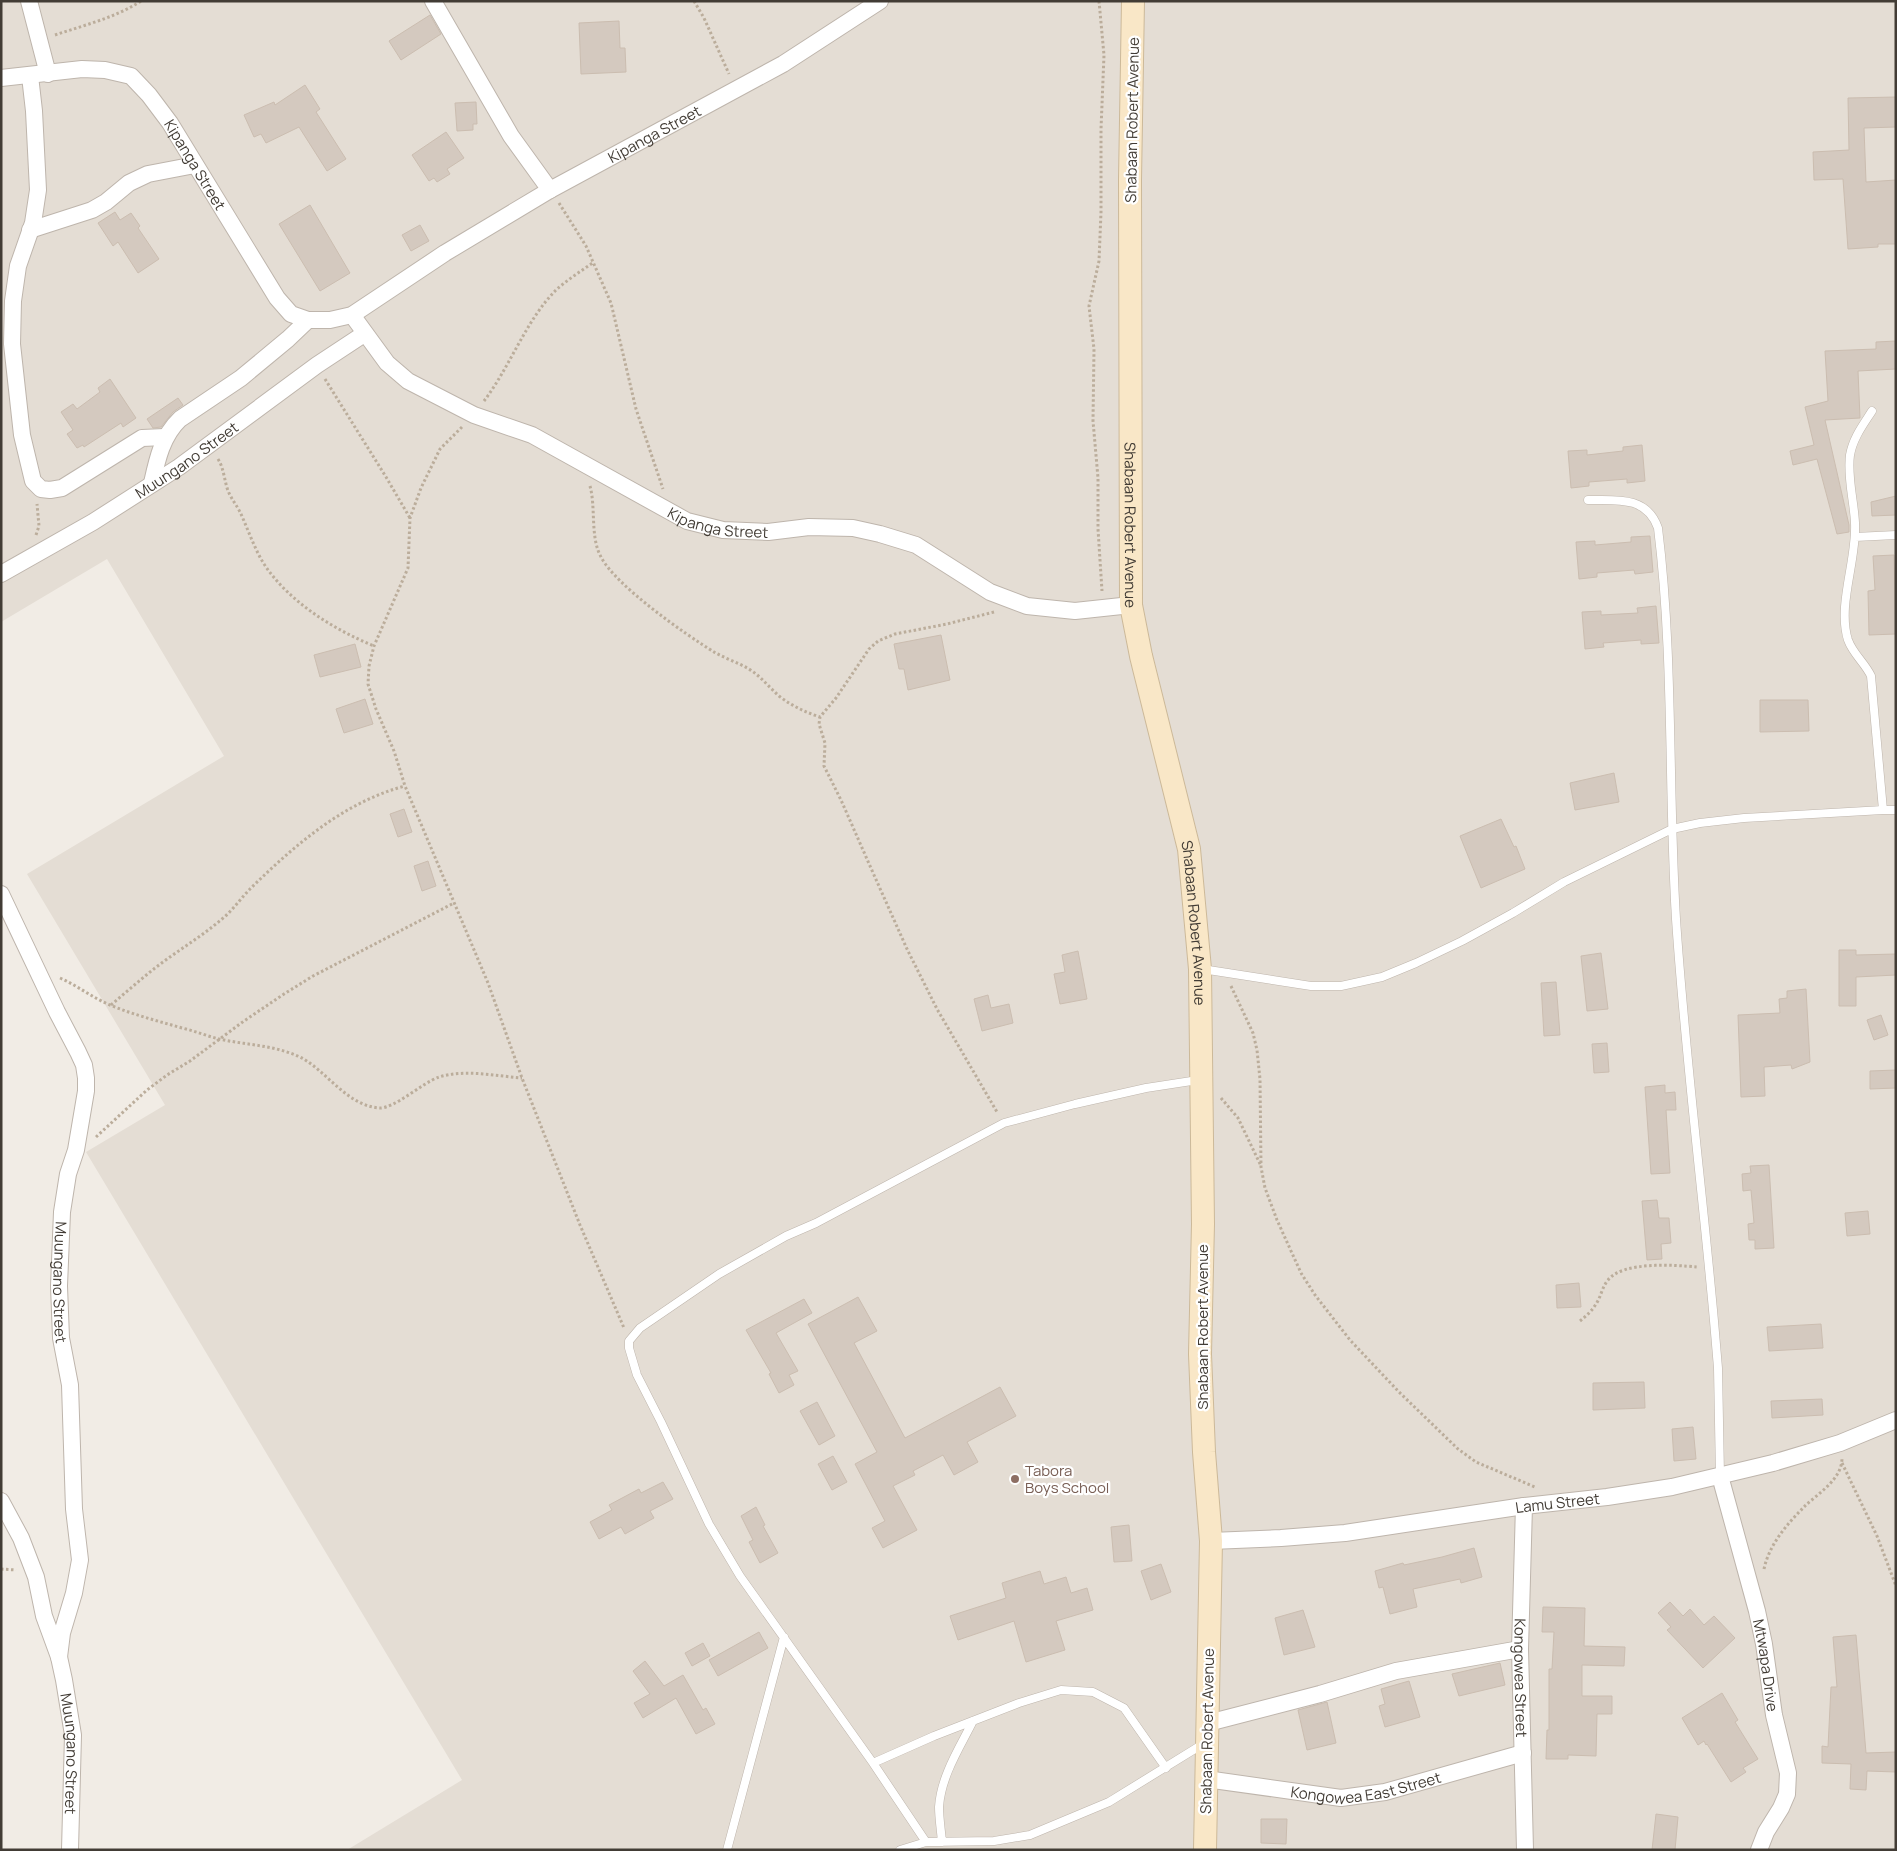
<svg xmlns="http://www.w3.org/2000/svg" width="1897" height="1851" font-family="Manrope,sans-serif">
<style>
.residential{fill:#e4ddd4}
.building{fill:#d4c9bf;stroke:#cbbdb0}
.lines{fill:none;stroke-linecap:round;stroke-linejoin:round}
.lane-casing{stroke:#beb5ac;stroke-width:9}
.street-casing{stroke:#beb5ac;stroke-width:18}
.secondary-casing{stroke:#ccb999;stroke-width:24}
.path{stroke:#bbad9b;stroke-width:3;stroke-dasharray:2.5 2.5;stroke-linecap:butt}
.lane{stroke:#fff;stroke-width:8}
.street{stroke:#fff;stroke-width:16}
.secondary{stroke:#f9e7c7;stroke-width:22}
.education-dot{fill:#8d6e63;stroke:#fff;stroke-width:2}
.labels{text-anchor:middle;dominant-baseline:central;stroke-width:4.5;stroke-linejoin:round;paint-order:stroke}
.street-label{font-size:15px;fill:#423c35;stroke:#fff}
.education-label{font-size:15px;fill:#785e54;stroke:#fff;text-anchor:start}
</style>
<rect width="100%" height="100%" fill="#f1ece5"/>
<path class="residential" d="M1 1H1896V1850H347L462 1780 86 1152 165 1105 27 874 224 756 107 559 1 622Z"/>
<path class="building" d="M430 15 441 34 401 60 389 41Z
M619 21 620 48H625L626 72 581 74 579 23Z
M305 85 320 109 316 112 346 159 327 171 299 127 266 143 261 134 254 137 244 115 274 102 275 105Z
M1896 97V127L1864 128 1866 182 1896 180V244H1878V247L1848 249 1843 179 1814 180 1813 152 1849 150 1848 98Z
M476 102 477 124H473V130L457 131 455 103Z
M446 132 464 158 447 169 450 174 437 182 434 178 429 181 412 155Z
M310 205 350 273 320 291 279 224Z
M115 212 120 220 131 213 140 226 138 228 159 259 138 273 118 242 113 246 98 223Z
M420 225 429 241 411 251 402 235Z
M1896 341V369L1858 371 1860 418 1825 420 1849 525V532L1837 534 1817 459 1793 465 1790 451 1814 445 1805 407 1828 401 1825 351 1876 349V342Z
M110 379 136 418 123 427 121 423 84 447 83 445 77 448 67 434 73 430 61 412 73 404 77 409 100 392 98 388Z
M178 398 183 405 173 412 161 427 153 428 147 419Z
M1642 445 1645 481 1627 483V479L1589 482V486L1571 488 1568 451 1587 450V455L1623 451V447Z
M1896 496V515L1872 516 1871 502Z
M1650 536 1653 572 1635 574 1634 570 1597 573V577L1579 579 1576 542 1595 541V545L1631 542V537Z
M1894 555 1896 634 1869 635 1868 591 1875 590 1873 556Z
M1656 606 1659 643 1641 644V640L1603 643 1604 647 1585 649 1582 612 1601 611V615L1638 613 1637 608Z
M941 635 950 680 908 690 904 669H899L894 644Z
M355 644 361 667 320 677 314 655Z
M365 699 373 724 344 733 336 709Z
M1760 700H1808L1809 731 1760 732Z
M1614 773 1619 802 1575 810 1570 783Z
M404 809 412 832 398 837 390 814Z
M1501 819 1514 847 1516 846 1525 869 1481 888 1460 836Z
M428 861 436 886 422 891 414 866Z
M1839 950H1856V955L1896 954V975L1856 977V1006H1839Z
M1078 951 1087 999 1060 1004 1054 974 1065 972 1062 955Z
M1601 953 1608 1009 1587 1011 1581 956Z
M1556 982 1560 1035 1544 1036 1541 983Z
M1806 989 1810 1062 1792 1069 1791 1065 1764 1067 1765 1096 1741 1097 1738 1015 1780 1013 1779 999 1787 998V991Z
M988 995 991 1008 1009 1004 1013 1023 982 1031 974 999Z
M1881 1015 1888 1035 1874 1040 1867 1020Z
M1607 1043 1609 1072 1594 1073 1592 1044Z
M1896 1070V1088L1870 1089V1071Z
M1665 1085V1093L1675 1092 1676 1110H1666L1670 1173 1651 1174 1645 1087Z
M1769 1165 1774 1248 1755 1249V1240H1749L1748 1224 1754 1223 1751 1190 1743 1191 1742 1174 1751 1173 1750 1166Z
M1657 1200 1659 1218H1669L1671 1243 1661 1244 1662 1259 1647 1260 1642 1201Z
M1868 1211 1870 1234 1847 1236 1845 1213Z
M1579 1283 1581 1307 1557 1308 1556 1285Z
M858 1297 877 1331 854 1343 905 1438 1000 1387 1016 1416 967 1442 978 1462 954 1475 943 1455 913 1471 915 1475 893 1486 917 1530 883 1548 872 1528 885 1521 855 1464 877 1452 808 1324Z
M804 1299 812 1313 776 1333 798 1371 789 1375 794 1385 779 1393 769 1374 771 1373 746 1330Z
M1821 1324 1823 1348 1769 1351 1767 1327Z
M1644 1382 1645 1408 1593 1410V1383Z
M1822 1399 1823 1415 1772 1418 1771 1401Z
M817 1402 835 1436 819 1445 800 1411Z
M1693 1427 1696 1459 1674 1461 1672 1429Z
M833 1456 847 1482 832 1490 818 1464Z
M663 1482 673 1499 650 1511 654 1518 625 1534 621 1527 599 1539 590 1522 612 1510 609 1505 639 1489 641 1493Z
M756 1507 765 1525 763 1526 778 1553 760 1563 749 1542 753 1540 741 1516Z
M1129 1525 1132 1561 1114 1562 1111 1527Z
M1474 1548 1482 1577 1461 1583 1460 1579 1413 1589 1417 1607 1390 1614 1383 1587 1379 1588 1375 1571 1403 1563 1404 1565 1442 1557Z
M1161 1564 1171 1592 1151 1600 1141 1571Z
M1040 1571 1044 1584 1066 1577 1071 1593 1087 1588 1093 1610 1056 1621 1065 1650 1026 1662 1014 1621 958 1640 950 1616 1006 1598 1002 1583Z
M1670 1602 1683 1616 1690 1609 1704 1625 1714 1616 1735 1638 1703 1668 1667 1630 1671 1627 1658 1613Z
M1543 1607 1585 1608 1584 1646 1625 1647 1624 1666 1582 1665V1696H1612V1714H1597L1596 1756 1568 1755V1759H1546L1547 1730H1549V1669H1552L1554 1632H1542Z
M1303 1610 1315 1647 1284 1655 1275 1618Z
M759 1632 768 1648 718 1676 709 1660Z
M1856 1635 1866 1753 1896 1752V1772L1867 1771 1866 1790 1850 1789 1851 1764 1822 1763V1746L1828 1747 1831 1687H1837L1833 1637Z
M703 1643 710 1656 692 1666 685 1653Z
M645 1661 664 1686 683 1675 703 1710 706 1708 715 1724 696 1734 676 1698 643 1718 634 1703 650 1694 633 1671Z
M1500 1663 1505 1685 1459 1696 1452 1674Z
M1409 1681 1420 1717 1385 1727 1379 1706 1385 1704 1381 1689Z
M1722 1693 1738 1720 1735 1722 1758 1759 1743 1768 1746 1772 1731 1782 1707 1744 1706 1745 1704 1741 1698 1745 1682 1718Z
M1327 1702 1336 1743 1307 1750 1298 1710Z
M1656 1814 1678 1817 1675 1850H1652Z
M1261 1819H1287L1286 1844 1261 1843Z"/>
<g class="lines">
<g class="lane-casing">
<path id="lane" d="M1872 411C1863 425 1853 438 1850 455 1847 477 1854 501 1855 523 1857 560 1837 605 1848 640 1853 654 1865 663 1871 676L1883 810
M1588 500C1617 500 1647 496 1658 528 1674 658 1668 789 1676 919 1685 1054 1702 1187 1714 1321L1718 1368 1720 1476
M1855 537 1896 535
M1202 969 1311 986H1341L1382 977 1416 963 1462 941 1513 913 1564 882 1672 829 1700 823 1744 818 1883 810H1896
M873 1763 934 1736 1019 1703 1061 1690 1093 1692 1124 1708 1166 1768
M926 1842 873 1763 740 1576 709 1524 661 1422 637 1375 629 1348V1341L640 1328 719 1274 786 1236 816 1223 1004 1123 1075 1104 1146 1088 1198 1080
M942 1842C941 1830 939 1818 939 1807 941 1776 960 1747 973 1721
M727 1850 784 1637
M900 1850 926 1842 994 1841 1030 1835 1109 1802 1203 1744"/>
</g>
<g class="street-casing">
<g id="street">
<path d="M29 1 48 74"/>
<path d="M433 1 511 136 550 190"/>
<path d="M30 76 34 111 38 190 33 223 18 266 13 301 12 344 22 435 33 481 41 489 50 490 62 488 142 438 165 437"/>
<path id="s1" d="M1 78 82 69 105 70 131 76 149 95 170 123 277 298 291 314 308 320H330L352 315 445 253 550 190 783 64 880 1"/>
<path d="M30 230 92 210 106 202 129 183 148 174 195 165"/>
<path id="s2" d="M352 315 387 363 408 381 474 415 532 435 687 521 723 530 768 532 809 527 853 528 880 534 916 545 990 592 1027 606 1075 611 1131 605"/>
<path d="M152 483C157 460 162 436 180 419L241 378 288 339 308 320"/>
<path id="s3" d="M1 574 93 522 179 467 317 365 364 334"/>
<path id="s4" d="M1 894 57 1012 78 1052 84 1065 86 1078V1091L76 1150 68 1174 62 1212 59 1286 61 1338 70 1385 74 1509 80 1560 74 1593 62 1633 59 1657"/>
<path id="s5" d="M1720 1476 1757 1611 1764 1644 1774 1715 1788 1773 1787 1794 1781 1808 1766 1832 1759 1850"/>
<path id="s6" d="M1 1501 21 1538 36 1577 44 1616 59 1657 64 1680 73 1735 70 1850"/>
<path id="s7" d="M1524 1506 1520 1649 1525 1850"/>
<path id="s8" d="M1211 1541 1281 1538 1345 1533 1524 1506 1607 1497 1672 1487 1773 1463 1840 1443 1896 1420"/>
<path d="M1208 1723 1320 1694 1396 1671 1520 1649"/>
<path id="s9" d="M1206 1779 1341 1798 1385 1792 1523 1753"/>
</g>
</g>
<g class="secondary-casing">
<g id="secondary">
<path id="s10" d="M1133 1 1130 180 1131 605 1141 656 1189 849 1200 969 1203 1224 1200 1354 1204 1452 1211 1541 1205 1850"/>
</g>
</g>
<path class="path" d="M694 1 704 18 729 74
M1099 1 1104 55 1101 129V212L1099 261 1089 306 1094 349 1093 421 1098 478V529L1102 591
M55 35C84 25 115 18 141 1
M559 203 586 246 611 303 636 409 663 489
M325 379 386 477 410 518
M484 401C510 367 526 320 556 290 567 280 581 271 594 262
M462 427 440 449 421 488 410 518 408 568 374 646 369 666 368 684 376 709 394 751 405 786 488 983 522 1078 580 1225 624 1328
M218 459C225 470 224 484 230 495 233 501 237 506 240 512 248 529 254 548 264 564 289 602 333 629 374 646
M590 486C596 508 590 537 601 557 616 586 685 634 714 652 726 659 740 663 752 671 762 678 770 688 779 696 792 706 805 712 820 717
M36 535 39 526 37 504
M994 612 947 624 895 634 878 641 869 649 836 698 820 717 819 724 825 743 824 766 841 800 874 875 907 949 937 1009 997 1112
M60 978C78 986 93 998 110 1005 134 1015 158 1021 182 1028 195 1031 207 1036 219 1039 246 1045 274 1045 300 1057 327 1071 346 1105 379 1108 394 1109 422 1083 439 1077 465 1069 496 1076 522 1078
M1231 986 1253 1033 1257 1050 1260 1079 1261 1167 1265 1188 1277 1220 1301 1273 1315 1295 1350 1340 1399 1392 1458 1449 1476 1462 1535 1487
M111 1005C125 993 140 980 155 968 177 951 201 937 222 919 233 910 241 898 251 888 295 845 344 802 405 786
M1221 1098 1238 1118 1261 1166
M96 1137 147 1090 167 1075 190 1061 244 1021 284 994 313 976 454 903
M1580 1321C1586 1316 1592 1311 1596 1304 1601 1297 1602 1287 1608 1280 1623 1261 1675 1265 1697 1267
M1842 1463 1877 1536 1896 1586
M1 1569 16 1570
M1764 1569C1769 1545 1787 1524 1804 1507 1818 1493 1842 1480 1842 1458"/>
<use href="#lane" class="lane"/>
<use href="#street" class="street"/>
<use href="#secondary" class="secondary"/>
</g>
<circle class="education-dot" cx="1015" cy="1479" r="5"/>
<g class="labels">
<g class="street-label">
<text transform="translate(1132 120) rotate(-89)">Shabaan Robert Avenue</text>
<text stroke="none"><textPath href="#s1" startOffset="834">Kipanga Street</textPath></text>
<text stroke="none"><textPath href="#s1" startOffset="241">Kipanga Street</textPath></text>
<text stroke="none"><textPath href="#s3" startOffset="218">Muungano Street</textPath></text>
<text stroke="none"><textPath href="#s2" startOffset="431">Kipanga Street</textPath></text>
<text stroke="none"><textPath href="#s10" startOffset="524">Shabaan Robert Avenue</textPath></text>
<text stroke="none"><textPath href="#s10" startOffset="929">Shabaan Robert Avenue</textPath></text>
<text stroke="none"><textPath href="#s4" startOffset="410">Muungano Street</textPath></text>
<text transform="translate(1202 1327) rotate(-90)">Shabaan Robert Avenue</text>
<text stroke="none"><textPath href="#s8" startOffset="349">Lamu Street</textPath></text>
<text stroke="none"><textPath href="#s5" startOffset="195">Mtwapa Drive</textPath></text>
<text stroke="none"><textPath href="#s7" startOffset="172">Kongowea Street</textPath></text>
<text transform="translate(1207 1731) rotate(-89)">Shabaan Robert Avenue</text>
<text stroke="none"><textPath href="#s6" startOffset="265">Muungano Street</textPath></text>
<text stroke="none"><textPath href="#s9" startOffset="162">Kongowea East Street</textPath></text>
</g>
<g class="education-label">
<text x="1025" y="1470">Tabora<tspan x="1025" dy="17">Boys School</tspan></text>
</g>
</g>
<rect width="1897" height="1851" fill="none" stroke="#423c35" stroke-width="5"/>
</svg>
